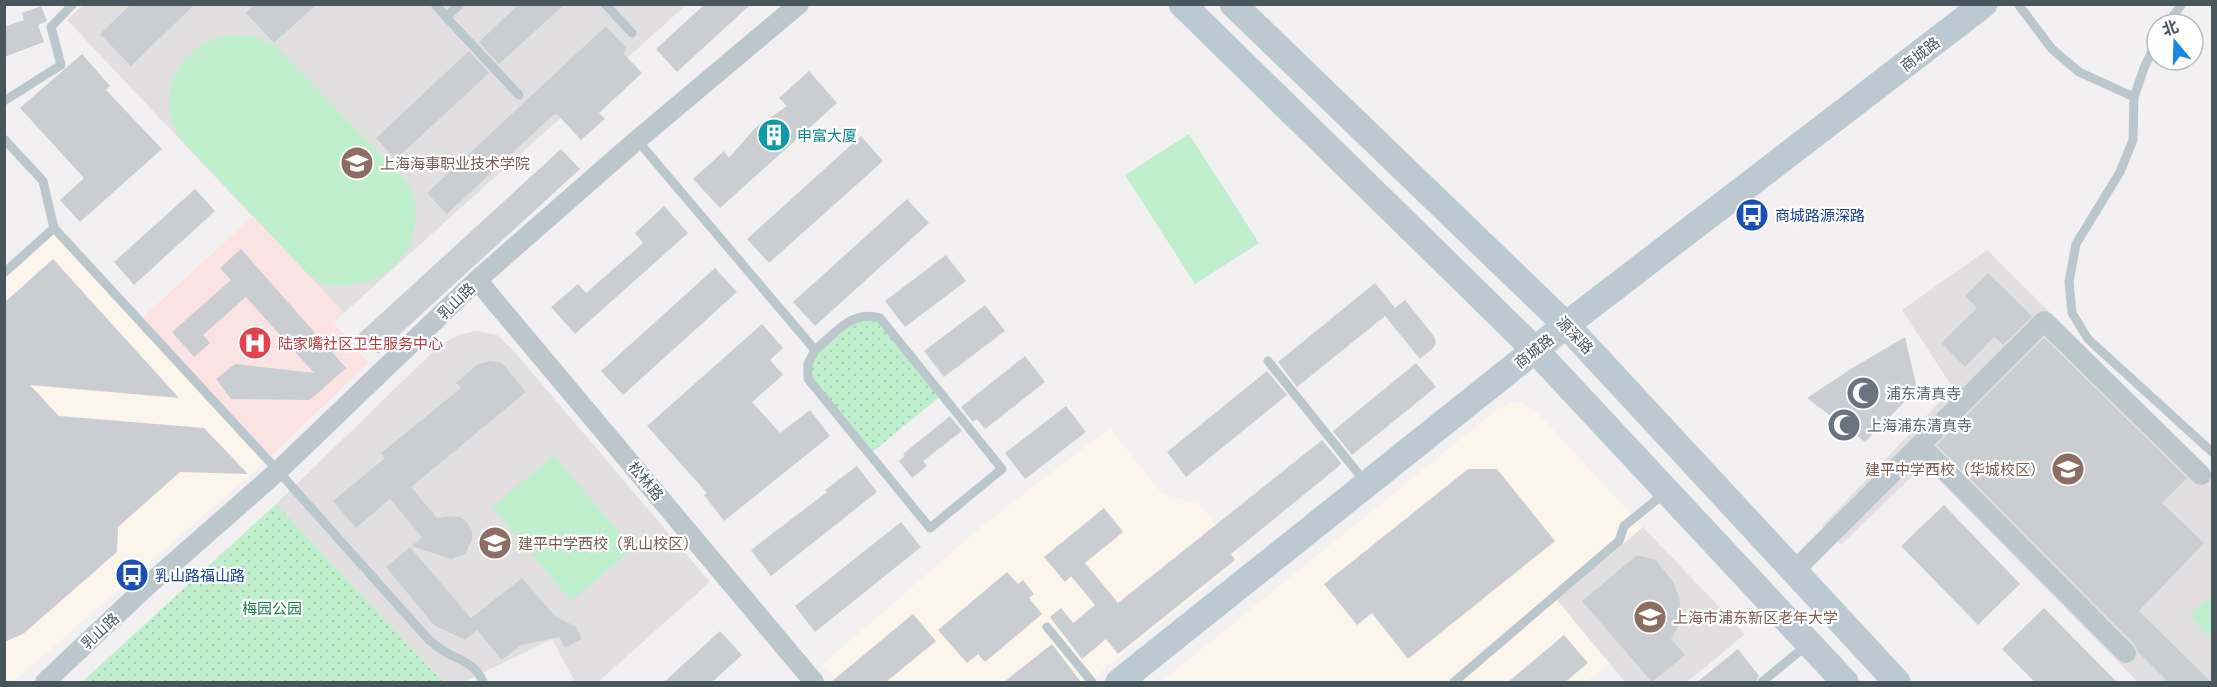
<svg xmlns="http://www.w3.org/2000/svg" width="2217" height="687" font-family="Arial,'Noto Sans SC',sans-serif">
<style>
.commercial{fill:#fcf5eb}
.education{fill:#e1dfe0}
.medical{fill:#fbe2e3}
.park{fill:url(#park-dots)}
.pitch{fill:#c0efcd}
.building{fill:#caced3}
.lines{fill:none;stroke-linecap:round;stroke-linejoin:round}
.lane{stroke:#bcc6cd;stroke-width:9}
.street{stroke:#bcc6cd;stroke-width:20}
.secondary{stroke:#bdc9d2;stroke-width:27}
.labels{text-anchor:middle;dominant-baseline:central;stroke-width:4.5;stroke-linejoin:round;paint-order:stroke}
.street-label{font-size:15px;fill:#48565e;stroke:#fff}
.culture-label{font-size:15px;fill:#0d838f;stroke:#fff;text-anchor:start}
.education-label{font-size:15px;fill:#785e54;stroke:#fff;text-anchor:start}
.transit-label{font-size:15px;fill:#164399;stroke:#fff;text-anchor:start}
.health-label{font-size:15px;fill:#be3a42;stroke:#fff;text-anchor:start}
.worship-label{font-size:15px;fill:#5b616d;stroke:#fff;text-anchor:start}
.park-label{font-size:15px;fill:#198041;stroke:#fff}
</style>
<defs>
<pattern id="park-dots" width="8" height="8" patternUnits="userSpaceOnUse" patternTransform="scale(1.5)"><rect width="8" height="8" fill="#c0efcd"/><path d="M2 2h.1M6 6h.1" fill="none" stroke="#a6cfb2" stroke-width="1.8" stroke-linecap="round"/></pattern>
</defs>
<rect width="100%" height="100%" fill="#f3f0f1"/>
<path class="commercial" d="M54 228 267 460 13 682H5V274Z
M1511 403H1523L1535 410 1643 527 1557 600 1609 663 1586 682H1161L1499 408Z
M1110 428 1162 494 1199 504 1242 558 1088 682H839L823 664 987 522Z"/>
<path class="education" d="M84 4 686 5 344 313 67 20Z
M1987 250 2212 473V682H2138L1924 465 1841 545 1822 526 1953 388 1902 310Z
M477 331 497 335 512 349 710 582 598 682H575L552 639 464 682H443L276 504 440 345 458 335Z
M1643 527 1745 634 1687 682H1625L1557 600Z"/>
<path class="medical" d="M253 216 344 313 334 323 368 363 267 460 139 321Z"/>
<path class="park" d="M855 317 880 318 942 395 870 454 808 379 815 350Z
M276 504 443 682H82Z"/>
<path class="pitch" d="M232 35 254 36 275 46 410 185 416 205 415 227 409 249 393 268 372 281 349 285 326 286 309 275 178 136C176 129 172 121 170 114 163 84 183 53 209 41 216 38 225 37 232 35Z
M1189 134 1259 243 1195 284 1125 175Z
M554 455 633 549 571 601 492 507Z
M2212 594V640L2189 615Z"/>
<path class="building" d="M131 4H195L131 66 100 34Z
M255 4H317L274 43 246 13Z
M519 4H565L499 64 479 42Z
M705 4H751L677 72 656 49Z
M41 6 47 21 38 25 44 42 4 57V27L24 20 22 13Z
M606 26 627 49 623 53 642 73 599 113 605 119 581 140 557 114 552 116 447 214 427 193Z
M469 51 489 73 396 159 376 138Z
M82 54 110 86 106 90 162 149 80 222 60 200 84 178 20 108Z
M809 71 837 103 720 208 693 179 724 151 729 158 755 128 787 106 779 98Z
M861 136 883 161 769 263 747 239Z
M561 149 580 169 378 354 359 334Z
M195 189 215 211 134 285 114 262Z
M907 199 929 223 815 326 793 302Z
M664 206 688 233 575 334 551 307 578 284 586 293 643 243 635 233Z
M241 249 346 368 310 400 231 399 216 379 235 364 314 373 246 297 203 335 210 343 194 357 172 332 231 280 220 268Z
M946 255 966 281 905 327 885 301Z
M53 259 179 398 30 385 59 416 204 428 248 474 180 472 118 527 117 552 23 634 4 642V303Z
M715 268 737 292 623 395 601 371Z
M1988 273 2032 316 2003 345 1994 337 1965 367 1941 343 1977 308 1965 296Z
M1375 283 1395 308 1405 300 1433 335 1436 342 1434 347 1420 359 1385 316 1297 387 1278 362Z
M985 305 1005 331 944 377 924 351Z
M762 324 783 348 770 360 783 375 752 402 780 433 810 410 830 436 724 521 704 495 707 493 647 426Z
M1905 337 1917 389 1865 442 1807 398 1851 369Z
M2044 338 2187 478 2162 503 2204 543 2139 611 2211 682H2168L2138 652 2135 645 1937 445Z
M1025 356 1045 382 985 429 977 419 973 422 961 407Z
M490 361 502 363 526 392 411 487 437 518 453 516 462 518 468 524 472 531V540L465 554 451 559 412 546 422 537 390 499 356 528 333 501 385 458 381 453 461 388 456 383 478 364Z
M1416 363 1436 387 1352 455 1333 431Z
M1267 371 1287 395 1186 477 1167 452Z
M1066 406 1086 432 1025 479 1005 453Z
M950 416 962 431 923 461 927 466 912 478 899 461 905 456 903 454Z
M1322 440 1341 463 1338 467 1231 554 1235 560 1118 654 1106 639 1082 659 1050 617 1061 608 1073 623 1095 605 1071 576 1065 582 1044 557 1104 508 1123 532 1085 563 1118 603Z
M857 466 877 492 771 576 751 550 827 492 825 490Z
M1468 469H1497L1555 541 1408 659 1372 613 1357 625 1324 584Z
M1944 505 2020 584 1978 625 1901 546Z
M901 522 921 547 815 632 795 606Z
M410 547 471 618 522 578 555 616 576 627 582 639 565 648 559 637 521 645 502 660 477 630 465 640 434 625 386 567Z
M1637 555 1656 560 1673 582 1679 596 1681 611 1678 627 1671 639 1685 655 1652 682 1582 601Z
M1007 572 1018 584 1023 580 1034 594 1029 598 1042 614 985 662 978 654 967 663 938 630Z
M2044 608 2117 682H2035L2002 649Z
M913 614 936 641 886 682H831Z
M720 631 742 655 712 682H664Z
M1564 635 1588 663 1565 682H1508Z
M1052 644 1081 682H1004Z
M1738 649 1759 676 1755 682H1697Z"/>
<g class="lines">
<path class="lane" d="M435 4 446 17 460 4
M605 4 632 33
M2018 4 2052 49 2079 72 2134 97
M446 17 519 95
M2167 24 2182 4
M2157 41 2144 68 2134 97 2133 140 2120 172 2076 244 2069 282 2072 313 2088 339 2212 452
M4 101 61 65 51 27 73 4
M4 139 43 181 54 228
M637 140 815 350 808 364V379L930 528 1002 469 880 318C852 309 835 334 815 350
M4 273 54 228 278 471 429 640C434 644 440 649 445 652 460 660 477 665 483 682
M1268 361 1366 483
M1047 627 1092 682
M1454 682 1619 541 1624 526 1665 493
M1762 682 1807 645"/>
<path class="street" d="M477 280 814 682
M1921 446 2126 653
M1794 571 2044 321 2201 475
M45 682 146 587 278 471 477 280 630 146 799 4"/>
<path class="secondary" d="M1182 4 1535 350 1845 682
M1233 4 1566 325 1897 682
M1119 682 1566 325 1984 4"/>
</g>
<defs>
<g id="building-disc" transform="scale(1.725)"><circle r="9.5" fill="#0f9aa8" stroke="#fff"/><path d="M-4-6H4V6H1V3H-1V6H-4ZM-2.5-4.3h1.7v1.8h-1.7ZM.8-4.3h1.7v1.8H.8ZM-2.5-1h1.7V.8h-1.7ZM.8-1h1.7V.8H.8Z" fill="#fff"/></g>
<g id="university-disc" transform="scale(1.725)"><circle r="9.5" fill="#8d6e63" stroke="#fff"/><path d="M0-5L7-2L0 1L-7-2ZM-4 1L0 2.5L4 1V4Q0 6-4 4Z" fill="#fff"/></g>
<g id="bus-disc" transform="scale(1.725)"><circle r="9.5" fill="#1a4fb4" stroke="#fff"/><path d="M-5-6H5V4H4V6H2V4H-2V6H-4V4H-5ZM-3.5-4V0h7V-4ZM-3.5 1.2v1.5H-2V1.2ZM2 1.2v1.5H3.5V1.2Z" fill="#fff"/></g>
<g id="hospital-disc" transform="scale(1.725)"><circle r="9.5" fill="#e0444e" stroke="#fff"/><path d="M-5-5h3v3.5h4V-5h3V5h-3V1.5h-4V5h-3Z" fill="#fff"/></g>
<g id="mosque-disc" transform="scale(1.725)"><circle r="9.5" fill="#6b7280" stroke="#fff"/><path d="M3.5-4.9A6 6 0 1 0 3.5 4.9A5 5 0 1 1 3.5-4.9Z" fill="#fff"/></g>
<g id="school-disc" transform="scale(1.725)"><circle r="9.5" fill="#8d6e63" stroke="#fff"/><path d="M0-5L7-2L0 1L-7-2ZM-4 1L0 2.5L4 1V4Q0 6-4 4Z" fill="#fff"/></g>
</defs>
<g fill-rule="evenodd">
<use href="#building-disc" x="774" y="135"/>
<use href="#university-disc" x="357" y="163"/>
<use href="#bus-disc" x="1752" y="215"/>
<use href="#hospital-disc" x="255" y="343"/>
<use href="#mosque-disc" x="1863" y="393"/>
<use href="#mosque-disc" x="1844" y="425"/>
<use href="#school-disc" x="2068" y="469"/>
<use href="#school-disc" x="495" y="543"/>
<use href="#bus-disc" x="132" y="575"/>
<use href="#university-disc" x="1650" y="617"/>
</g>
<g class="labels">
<g class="street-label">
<text transform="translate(1920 54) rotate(-38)">商城路</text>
<text transform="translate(456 301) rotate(-44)">乳山路</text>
<text transform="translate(1575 335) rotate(46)">源深路</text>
<text transform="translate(1534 351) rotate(-38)">商城路</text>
<text transform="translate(646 481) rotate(50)">松林路</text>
<text transform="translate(100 631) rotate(-43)">乳山路</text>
</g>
<g class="culture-label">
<text x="797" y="135">申富大厦</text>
</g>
<g class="education-label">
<text x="380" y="163">上海海事职业技术学院</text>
<text x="2045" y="469" text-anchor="end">建平中学西校（华城校区）</text>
<text x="518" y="543">建平中学西校（乳山校区）</text>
<text x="1673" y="617">上海市浦东新区老年大学</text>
</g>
<g class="transit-label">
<text x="1775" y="215">商城路源深路</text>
<text x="155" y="575">乳山路福山路</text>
</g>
<g class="health-label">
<text x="278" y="343">陆家嘴社区卫生服务中心</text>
</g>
<g class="worship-label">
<text x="1886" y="393">浦东清真寺</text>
<text x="1867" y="425">上海浦东清真寺</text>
</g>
<g class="park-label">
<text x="272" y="608">梅园公园</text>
</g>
</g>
<rect width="2217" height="687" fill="none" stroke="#48565e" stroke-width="12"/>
<g transform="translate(2175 42) rotate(341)"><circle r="28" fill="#ffffff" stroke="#b6bbbf" stroke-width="1.5"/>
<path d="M0-4.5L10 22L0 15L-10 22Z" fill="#1c87e1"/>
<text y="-9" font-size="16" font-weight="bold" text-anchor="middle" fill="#48565e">北</text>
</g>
</svg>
